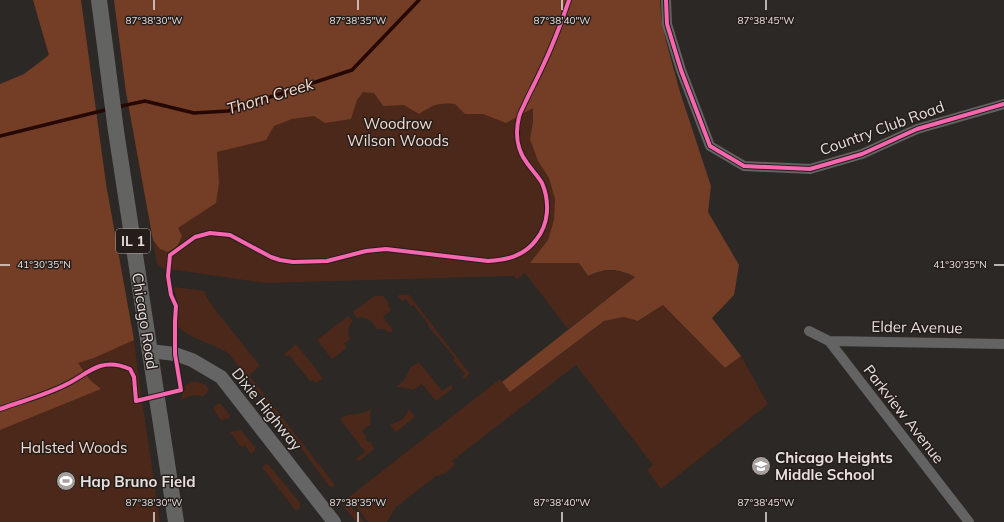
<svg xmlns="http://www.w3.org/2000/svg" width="1004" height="522" font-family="Mulish,sans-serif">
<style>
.green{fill:#4b2819}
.forest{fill:#743d25}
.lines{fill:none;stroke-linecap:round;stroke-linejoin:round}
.stream{stroke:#250803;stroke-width:3.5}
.minor{stroke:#626362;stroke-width:10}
.secondary{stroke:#656565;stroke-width:14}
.primary{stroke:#636462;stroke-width:16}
.cycleway-casing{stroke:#251d1a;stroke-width:6}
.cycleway{stroke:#f766af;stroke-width:4}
.ticks{fill:none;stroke:#e6e0de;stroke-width:1.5}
.labels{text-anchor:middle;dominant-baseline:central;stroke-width:3;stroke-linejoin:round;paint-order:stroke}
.shield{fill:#251d1a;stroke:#aca6a3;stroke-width:1}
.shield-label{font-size:14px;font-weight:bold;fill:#e6e0de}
.park-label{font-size:15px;fill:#f0dcd4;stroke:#251d1a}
.street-label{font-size:15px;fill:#e6e0de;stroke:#251d1a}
.poi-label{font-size:15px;font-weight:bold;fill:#e6e0de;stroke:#251d1a;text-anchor:start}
.water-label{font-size:16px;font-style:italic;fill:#fed6c5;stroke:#251d1a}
.ticks-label{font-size:10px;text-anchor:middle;fill:#e6e0de;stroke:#251d1a;stroke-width:3;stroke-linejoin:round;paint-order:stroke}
</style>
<rect width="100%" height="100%" fill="#2c2826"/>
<path class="green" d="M33 0H81L106 184 134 340 139 380 160 522H0V98L56 81Z
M114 0H660C661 32 672 62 680 92L579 264 588 276C608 268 615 269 635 277L568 329 525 273 517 279 514 276H512L265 283 162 268 157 264 153 241 126 92Z
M174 287 204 291 206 296 214 308 260 366 249 375 335 485 331 487 328 485 280 419 229 354C212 342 193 341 177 326L178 305Z
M399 295H409L470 374 464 379 462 376 465 374 453 360 455 358 428 326 429 325 413 305 411 306 406 299 403 301 398 297Z
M374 296H383L389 304 388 305 391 310 383 317 393 330 390 333 383 329H377C372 321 367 316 357 318L353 313 354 311Z
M663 305 725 368 741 356 768 404 661 489 647 470 653 465 576 365 452 461 455 465 444 474 436 476 396 507 387 522H368L349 497 500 379 510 392 604 321 624 317 639 321Z
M348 316 353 321C348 326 347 332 350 339L344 344 347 348 332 359 317 340Z
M295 345H297L323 378 316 383 312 380 310 381 289 355 286 357 284 354Z
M419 362 442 391 451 385 453 388 436 401 422 384 413 390 406 388 397 387 405 379 411 367Z
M193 382H197L206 385 209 390 203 397C196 393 190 396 183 399L182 402V394L186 389 184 386Z
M218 403 221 404 230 415 229 418 221 420 213 409Z
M371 409 370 415 371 424 362 431 366 436 365 438 368 442 370 441 374 449 359 461 356 458 365 452 340 419 348 415 363 413Z
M409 409 415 417 396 432 390 425 403 419Z
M241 430 255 447V451L251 454 245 445 241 447 230 432Z
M266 464 269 465 300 503V508L296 511 262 467Z
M346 499 364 522H356L343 506 344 503Z"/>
<path class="forest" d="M33 0H81L106 184 134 340 94 358 78 363 90 380 101 389 0 430V84L24 74 49 55Z
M114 0H660L661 16 666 41 680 92 711 186 708 212 739 265 734 295 712 318 741 356 725 368 663 305 638 321 624 317 604 321 510 392 502 382 635 277C616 268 607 268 588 276L579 263H530L548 240 554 220 555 199 549 178 538 161 530 139 533 122V108L506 123 483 114H465L455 104C437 102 433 105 419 114L404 105 383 106 374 93 363 92 357 100 351 119 325 123 314 116 292 119 274 126 266 140 217 152 219 183 216 203 178 228 182 236 177 247 168 252 160 249 153 240 126 92Z"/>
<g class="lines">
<path class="stream" d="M117 107 145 101 194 113 228 111 352 70 419 0
M0 136 109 109"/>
<path class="minor" d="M666 0 667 24 681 70 710 146 744 166 810 169 862 154 917 129 1004 104
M809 331 829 341 969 522
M829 341 1004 344"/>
<path class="secondary" d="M150 351 175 354 192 360 221 377 334 522"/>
<path class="primary" d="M99 0 116 131 176 522"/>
<g class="cycleway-casing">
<path id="cycleway" d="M666 0 667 24 681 70 710 146 744 166 810 169 862 154 917 129 1004 104
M0 409C22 401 46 395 67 384 78 379 88 370 100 366 110 363 121 365 130 369L134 377 136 401 181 390 175 354V321L176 306 171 295 168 276 170 255 195 237 210 233 230 235 271 257 280 260 293 262 327 261 366 251 386 249 488 261C507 260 524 256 536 240 549 224 550 202 542 183 538 176 532 170 527 163 517 150 515 133 519 117 520 112 523 108 525 103 530 92 536 81 541 70 552 47 561 24 569 0"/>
</g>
<use href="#cycleway" class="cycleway"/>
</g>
<path class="ticks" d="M154 0V10M358 0V10M562 0V10M766 0V10M0 265H10M994 265H1004M154 512V522M358 512V522M562 512V522M766 512V522"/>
<defs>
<g id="school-disc" transform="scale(1)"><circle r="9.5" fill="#a5a09e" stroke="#251d1a"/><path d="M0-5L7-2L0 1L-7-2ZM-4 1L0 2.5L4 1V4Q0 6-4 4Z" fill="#fff"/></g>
<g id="stadium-disc" transform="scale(1)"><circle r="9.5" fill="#a5a09e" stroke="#251d1a"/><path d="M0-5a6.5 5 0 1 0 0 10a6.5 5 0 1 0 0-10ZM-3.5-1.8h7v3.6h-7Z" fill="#fff"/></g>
</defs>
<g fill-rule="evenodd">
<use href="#school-disc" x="761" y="466"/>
<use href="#stadium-disc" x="66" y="481"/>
</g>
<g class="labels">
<rect class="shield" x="116" y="229" width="34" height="24" rx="3"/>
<g class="shield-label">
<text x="133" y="241">IL 1</text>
</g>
<g class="park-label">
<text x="398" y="123">Woodrow<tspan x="398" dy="17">Wilson Woods</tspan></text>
<text x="74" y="447">Halsted Woods</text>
</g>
<g class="street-label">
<text transform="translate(882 128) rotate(-20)">Country Club Road</text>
<text transform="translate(145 321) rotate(81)">Chicago Road</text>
<text transform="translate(917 327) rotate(1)">Elder Avenue</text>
<text transform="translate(267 409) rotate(51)">Dixie Highway</text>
<text transform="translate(904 414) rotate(52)">Parkview Avenue</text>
</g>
<g class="poi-label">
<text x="775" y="457">Chicago Heights<tspan x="775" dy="17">Middle School</tspan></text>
<text x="80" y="481">Hap Bruno Field</text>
</g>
<g class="water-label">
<text transform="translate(270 96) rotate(-17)">Thorn Creek</text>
</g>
</g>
<g class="ticks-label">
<text x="154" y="24">87°38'30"W</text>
<text x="358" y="24">87°38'35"W</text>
<text x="562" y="24">87°38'40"W</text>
<text x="766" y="24">87°38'45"W</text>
<text x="960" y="268">41°30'35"N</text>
<text x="44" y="268">41°30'35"N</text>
<text x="154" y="506">87°38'30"W</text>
<text x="358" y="506">87°38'35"W</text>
<text x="562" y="506">87°38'40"W</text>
<text x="766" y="506">87°38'45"W</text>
</g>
</svg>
